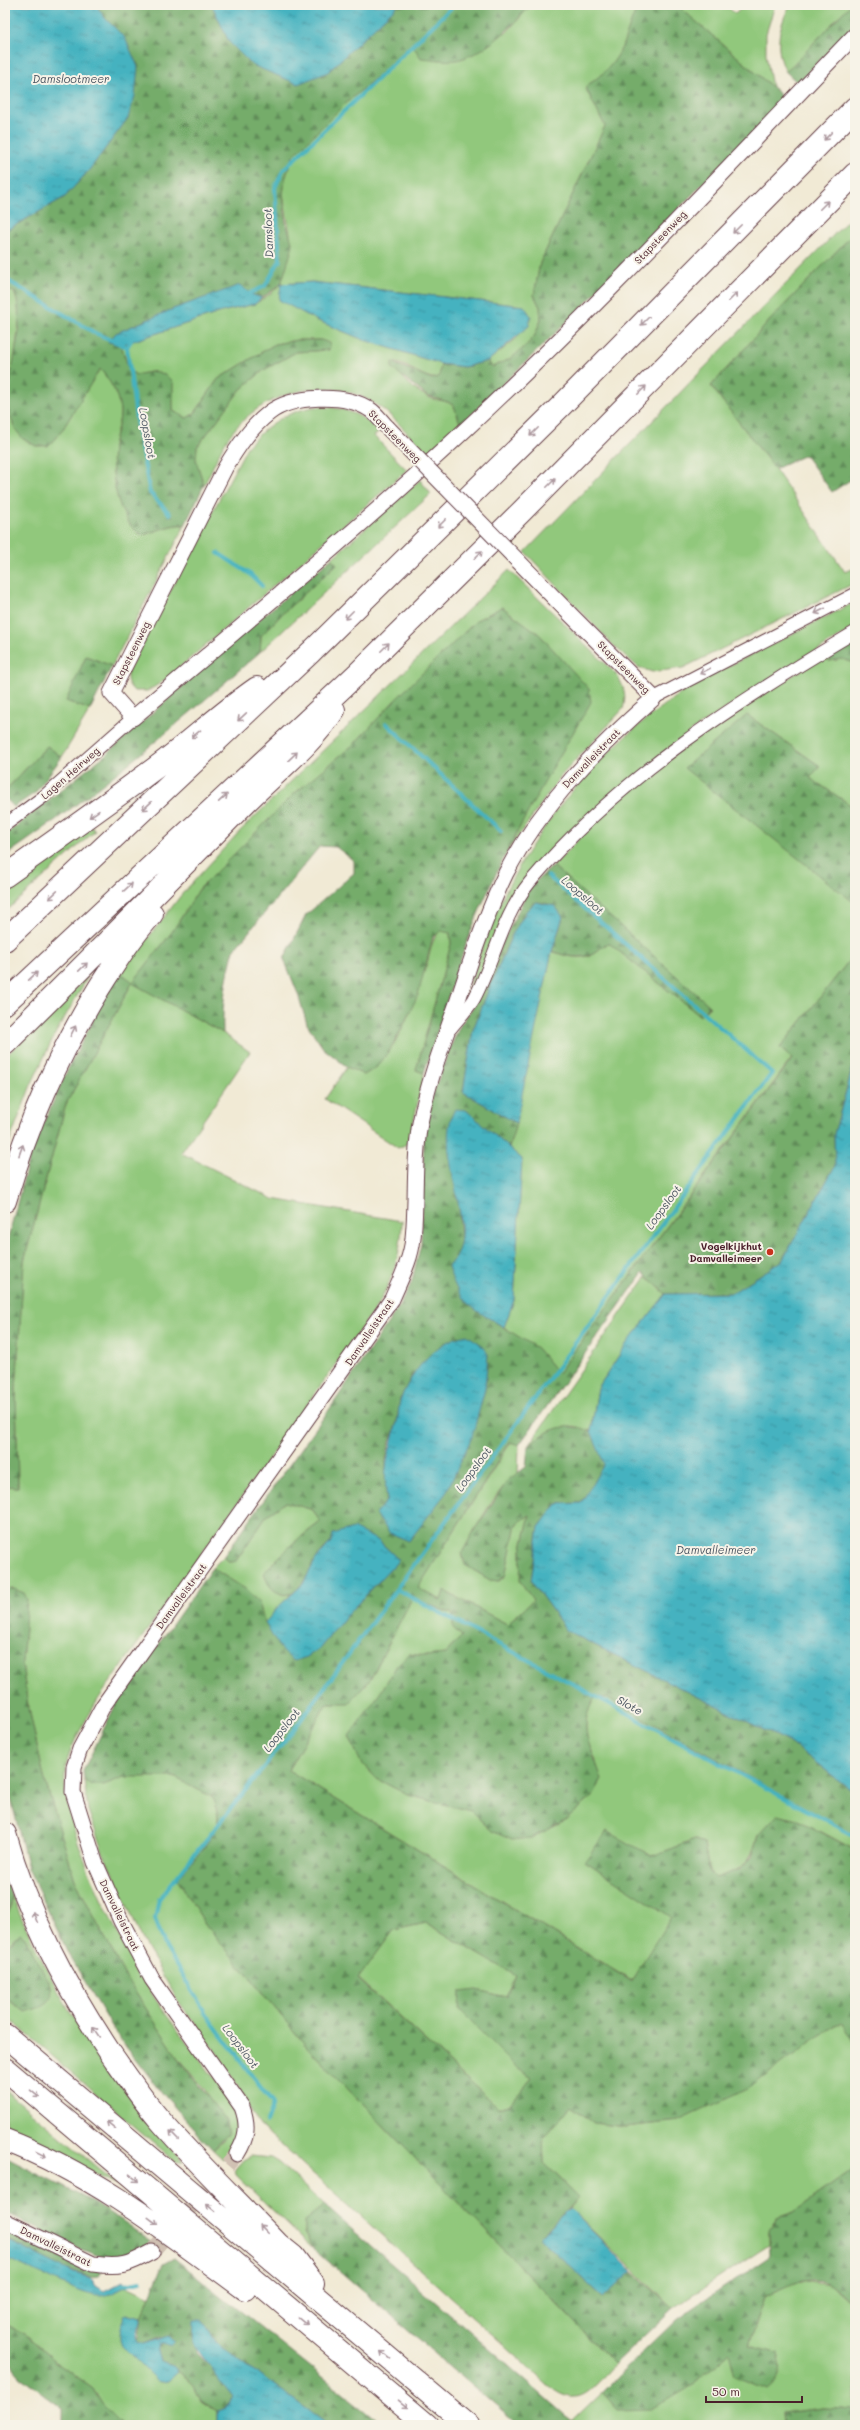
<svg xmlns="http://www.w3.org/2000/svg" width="860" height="2430" font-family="Mali,sans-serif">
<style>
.green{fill:#91c87b;stroke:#6e7453}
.forest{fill:url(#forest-firs);stroke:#5f664b;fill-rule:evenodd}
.water{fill:url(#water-ripples);stroke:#476876}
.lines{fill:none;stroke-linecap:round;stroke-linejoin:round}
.stream{stroke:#44b2c0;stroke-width:4}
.tertiary-tunnel{stroke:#d0c1b3;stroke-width:15;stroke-dasharray:15 8;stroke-linecap:butt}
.minor-casing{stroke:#633d44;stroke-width:14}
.tertiary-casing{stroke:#633d44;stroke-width:17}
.motorway-casing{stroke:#633d44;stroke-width:24}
.minor{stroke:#fff;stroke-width:12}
.tertiary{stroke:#fff;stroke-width:15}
.motorway{stroke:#fff;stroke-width:22}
.tertiary-bridge-casing{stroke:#633d44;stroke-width:17;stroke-linecap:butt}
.tertiary-bridge{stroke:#fff;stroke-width:15}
.oneway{stroke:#ae9aa0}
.poi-dot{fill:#c8321e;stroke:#f7f3e8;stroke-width:1.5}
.labels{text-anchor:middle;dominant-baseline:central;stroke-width:4;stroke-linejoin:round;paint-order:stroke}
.street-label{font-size:10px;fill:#4a1f2b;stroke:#f7f3e8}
.poi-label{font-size:10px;font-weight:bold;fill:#4a1f2b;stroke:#f7f3e8;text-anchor:end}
.water-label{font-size:11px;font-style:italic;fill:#48525f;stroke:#f7f3e8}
</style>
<defs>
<pattern id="forest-firs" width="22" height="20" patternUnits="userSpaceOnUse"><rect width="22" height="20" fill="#74ac6b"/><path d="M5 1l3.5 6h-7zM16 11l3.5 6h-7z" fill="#618b58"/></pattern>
<pattern id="water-ripples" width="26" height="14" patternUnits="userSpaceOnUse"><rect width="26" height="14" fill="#44b2c0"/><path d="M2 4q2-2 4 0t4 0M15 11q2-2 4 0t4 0" fill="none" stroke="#3b909c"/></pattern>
</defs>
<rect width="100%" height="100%" fill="#f7f3e8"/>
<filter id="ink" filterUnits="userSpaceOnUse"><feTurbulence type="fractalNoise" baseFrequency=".025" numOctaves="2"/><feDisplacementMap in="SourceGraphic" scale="8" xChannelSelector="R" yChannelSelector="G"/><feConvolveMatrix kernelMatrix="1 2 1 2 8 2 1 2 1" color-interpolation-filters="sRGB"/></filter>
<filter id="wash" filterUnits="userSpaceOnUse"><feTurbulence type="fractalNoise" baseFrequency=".012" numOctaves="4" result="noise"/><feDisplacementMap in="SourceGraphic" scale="16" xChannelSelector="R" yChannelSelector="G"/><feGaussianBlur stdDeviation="0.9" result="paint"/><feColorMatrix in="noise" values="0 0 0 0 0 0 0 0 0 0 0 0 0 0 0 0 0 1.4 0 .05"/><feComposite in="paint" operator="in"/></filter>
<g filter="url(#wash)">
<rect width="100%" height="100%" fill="#f1ead5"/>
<path class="green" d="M531 5H638C620 47 627 58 585 87L605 126 540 263 534 295 540 307 541 320 535 335 526 346 510 359 492 367 488 361 517 338 524 306 312 282 281 284 316 320 364 340 441 364 439 378C426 381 407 363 392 362 400 377 416 393 433 399 440 401 448 400 453 406 457 409 458 418 460 423L427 454C410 437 393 414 372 402 328 375 267 391 235 429 221 444 214 467 204 485L195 460 197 447 241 389 264 370 296 352 329 350 321 340H297L275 344 218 379 195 413 187 418 173 411 172 382C159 369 154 371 136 375L129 370 121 345 225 311 255 304 270 294 281 284 286 267 290 234 283 194 285 179 293 156 344 105 413 45 506 33Z
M677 5H726L735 14 745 5H775L766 34V54L772 87Z
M790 5H850L786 72C774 49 778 28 790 5Z
M855 213V232L773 317 711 386 775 469 845 572 855 568V583L683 668 652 672 638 667 614 646 525 552Z
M5 290 14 292C24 316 15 338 15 362 14 388 20 414 23 439L36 446 48 445 61 432 100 368C110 381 118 393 120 409 121 421 115 434 113 446 110 472 117 522 142 535 156 532 171 523 185 525L112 666 86 656 67 701 90 710 62 757 47 746 5 791Z
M313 407C339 406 361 412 379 432L374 436 407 470 165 680 148 691H134C127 684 125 678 129 669L247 447C267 425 284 413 313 407Z
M420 480 431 494 260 652 261 636 282 614 337 564 331 559Z
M509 570 617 675C624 687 627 695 623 709L560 777 506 854 542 784 575 729 563 661 539 634 502 607 477 620 353 745 294 794 200 888 172 932 133 983 223 1033 250 1052 181 1153 273 1199 402 1221C401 1253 394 1275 379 1303L99 1698C87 1719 71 1742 66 1766 55 1820 125 1953 156 2000 181 2037 211 2070 234 2108 239 2128 238 2144 223 2159L213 2150 224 2140 205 2090 175 2053 126 1978 75 1880 44 1777 27 1700 22 1663 25 1629 14 1589 5 1590V1486L18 1487 16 1389 24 1261 66 1104 132 983 121 973 182 894 240 831Z
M855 602V627L694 729 527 881 468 1001 465 1000C478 959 491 917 512 879 556 799 617 734 694 685 712 673 733 664 753 654 787 637 821 619 855 602Z
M826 655 829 661 842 659 855 663V808L810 778 820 766 747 715 853 900 855 897V953L780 1048 792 1058 558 1373 548 1362 504 1327 514 1300 522 1159 509 1148 552 951C564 956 578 960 591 955 598 952 601 945 610 944L700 1016 710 1007 553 866C581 837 608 807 639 781 698 734 762 694 826 655Z
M92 827 95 831 5 912V887Z
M441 930 450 933 451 944 416 1070 424 1073 409 1143 398 1148 325 1099 347 1067 364 1075C399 1054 413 1003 426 966 431 953 430 940 441 930Z
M89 975 54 1036 31 1085 5 1153V1057Z
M647 1276 666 1294 627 1343 598 1388 591 1431 574 1426 528 1446Z
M511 1442 519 1445 518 1473C495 1490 476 1528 462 1553L465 1565 490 1580 499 1581 505 1576 516 1524 530 1515 521 1551 533 1600 507 1624 444 1591 441 1600 417 1589Z
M286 1502 313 1510 320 1522 292 1544 283 1595 291 1594 265 1623 259 1603 247 1590 212 1568 223 1557 230 1562 236 1561 266 1516Z
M412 1598 453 1614V1628L462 1636 445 1654 427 1656 409 1654C379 1682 372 1723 360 1761L377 1779 408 1795 471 1811 492 1831 531 1838 565 1821 592 1797 596 1760 586 1738V1715L595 1696 609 1699 855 1836V1850L820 1831 758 1835C749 1866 744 1868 715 1879L709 1872 704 1843 695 1840 652 1856 585 1861 672 1917 632 1981 288 1770 327 1703 349 1702 370 1680Z
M143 1775 174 1777 212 1797C214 1803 218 1811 218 1818 219 1834 187 1867 177 1879L206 1925 308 2048 615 2364C595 2384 583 2410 554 2390L260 2126 225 2064 179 2002 147 1949 102 1850 88 1810 84 1780C99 1791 108 1781 123 1777 129 1775 137 1776 143 1775Z
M12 1895C38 1958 70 2017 111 2073 134 2103 160 2133 184 2162L176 2163 5 2015V1998L26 2012C30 1987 44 1951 20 1933L5 1949V1918L11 1908Z
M426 1923 516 1976 506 1997 477 1990 459 2010 517 2068 532 2078 509 2105 498 2108 358 1978 394 1930Z
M843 2022 855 2043V2168L794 2212 777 2218 769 2230V2245L673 2308 569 2208 579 2197 544 2163 543 2139 571 2106 594 2123 625 2127 678 2121Z
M5 2090 118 2185 5 2129Z
M251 2156 271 2158 279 2163 324 2205 304 2222V2232L314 2250 236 2175 235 2169 243 2160Z
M5 2257 79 2290 110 2294 127 2286 150 2297 141 2318 127 2314 129 2353 158 2382 167 2381 178 2371 194 2386 201 2401 217 2411V2425H123L102 2404 93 2389 61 2366 25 2334 5 2324Z
M810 2281 830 2284 855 2306V2410L824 2408 783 2413 784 2425H578L573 2420 602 2392 618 2410 694 2384 730 2352 749 2347 765 2297 789 2284Z"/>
<path class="forest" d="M96 5H212L229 42 328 72 398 5H531C512 26 492 48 464 58 451 63 435 59 421 58L413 46 344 105 293 156 285 179 283 194 286 222 293 246 281 284 262 298 251 294 240 286 173 309 116 333 109 342 121 345 129 370 136 375C154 371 159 368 173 382V411L187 418 195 413 218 379 275 344 297 340H321L330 343 329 350 296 352 264 370 241 389 197 447 196 460 204 485 185 525C171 523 156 532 142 535 117 522 110 472 113 446 115 435 121 421 120 410 118 393 110 381 100 369L61 432 48 446H36L23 439 15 429 6 404 19 330 18 303 14 292 5 290V231L65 197 90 169 128 118 125 38 105 18Z
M638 5H677L778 92 783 102 578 311 464 422 460 423 454 406 448 402 427 396 392 368V362L432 379 439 377 441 364 464 367 488 361 492 367 510 359 526 346 535 335 541 320 540 307 534 295 540 263 605 126 585 87C627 58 619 47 638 5Z
M850 5H855V24L798 83 786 72Z
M855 232V477L832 492 805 455 775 469 711 386 773 317Z
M331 559 337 564 282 614 261 636 260 652C178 724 96 794 5 856V835L110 751 224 649Z
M502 607 539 634 589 689 591 702C548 776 504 849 472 928 454 975 440 1025 424 1073L416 1070 451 944 450 933 441 931 433 937 418 995 401 1030 388 1053 377 1067 364 1075 347 1067 323 1048 307 1024 298 994 284 959 306 915 354 873V861L336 847 320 846 234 950C226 978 222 1004 223 1033L132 983 66 1104 24 1261 16 1389 18 1487 5 1486 6 1246 29 1158 63 1079 110 987 121 973 133 982 172 932 200 888 294 794 353 745 395 700 477 620Z
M855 644V663L842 659 829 661 826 655Z
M86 656 112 666 90 710 66 701Z
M747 715 820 766 810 778 855 808V897L852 901 684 768Z
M47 746 62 757 35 793 14 807 5 798V791Z
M553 866 710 1006 700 1016 610 944C601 945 598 952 591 955 578 959 564 956 552 951L563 917C555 906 550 903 536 902L527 910 512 935 489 989 473 1030 463 1092 516 1123 509 1148 466 1110 459 1207 461 1240 457 1259 484 1315 537 1348 558 1373 792 1059 780 1048 855 953V1059L834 1134 835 1166 782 1261 732 1293 666 1294 643 1273 519 1445 510 1442 418 1588 441 1600 444 1591 507 1624 533 1600 520 1581 521 1551 530 1515 516 1524 505 1576 499 1581 490 1580 465 1565 462 1553 475 1529 508 1480 526 1467 528 1446C550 1428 562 1422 591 1431L605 1464 581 1503 557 1504 539 1527 531 1581 567 1631 792 1744 855 1793V1836L609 1699 596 1696C575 1729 592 1746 602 1780L592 1797 565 1821 531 1838 512 1840 492 1831 471 1811 408 1795 377 1779 360 1761 349 1736 380 1693 397 1665 409 1654 427 1656 445 1654 462 1636 453 1628V1614L412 1598 370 1680 349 1703H327L288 1770 631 1981 671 1917 585 1861 607 1831 652 1856 695 1840 704 1843 709 1872 715 1878 740 1869 752 1856 758 1835 777 1815 798 1820 855 1850V2043L842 2022 812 2041 748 2089 678 2121 625 2127 594 2123 571 2106 543 2139 544 2163 579 2197 539 2238 603 2298 632 2271 673 2308 615 2364 308 2048 206 1925 177 1879C188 1866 219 1834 218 1818 218 1812 214 1803 212 1797L174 1777H124L104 1785H91L84 1780 83 1771 115 1706 212 1568 247 1590 259 1603 265 1623 320 1648 347 1615 399 1560 379 1541 331 1542C326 1547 319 1553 315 1561 307 1574 298 1603 277 1592 269 1588 266 1580 264 1572L292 1544 320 1522 313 1510 286 1502 266 1516 236 1561 230 1562 223 1557 331 1407 398 1308 411 1284 421 1244 424 1135 433 1094 450 1048 460 1026 477 1001 500 947 527 893 536 881ZM488 1354 485 1389 479 1408 446 1493 395 1534 390 1533 376 1514 387 1500 386 1460 389 1445 397 1422 400 1399 413 1374ZM426 1923 516 1976 506 1997 477 1990 460 1992 459 2010 517 2068 532 2078 509 2105 498 2108 358 1979 394 1930Z
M14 1589 24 1593 27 1599 22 1663 27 1700 44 1777 75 1880 126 1978 175 2053 226 2121 228 2134 213 2150 163 2094 119 2038 69 1955 28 1868 5 1775V1590Z
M5 1875C11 1892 15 1902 5 1918Z
M20 1933 25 1937 51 1987 52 1997 44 2006 26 2012 5 1998V1949Z
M5 2157 95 2203 152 2242C138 2250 123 2259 106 2257 85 2255 27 2223 5 2212Z
M855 2168V2306C847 2299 840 2291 831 2285 811 2272 783 2287 765 2297L749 2346 777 2353C781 2371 782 2377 767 2389L735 2376 729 2353 694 2384 652 2409 618 2410 602 2392 676 2320 770 2256 769 2230 777 2218 794 2212Z
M324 2205 566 2416 578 2425H518L314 2250 304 2231V2221Z
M5 2229 102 2271 100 2275C86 2285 21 2246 5 2238Z
M174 2258 368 2413 383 2425H329L221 2347C212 2339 210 2329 202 2319L197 2353 223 2381 233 2397 225 2408 217 2411 201 2401 194 2386 173 2366 160 2362 157 2351 159 2344 162 2343 161 2337 144 2344 137 2342 141 2318 163 2264Z
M5 2324 25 2334 61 2366 93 2389 102 2404 123 2425H63V2409L20 2376 5 2358Z
M824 2408 855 2410V2425H784L783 2413Z"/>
<path class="water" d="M5 5H96L105 18 125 38 138 67 135 96 128 118 90 169 65 197 5 231Z
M212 5H398L328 72 298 84 252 65 229 42Z
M312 282 524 306 531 316 529 326 488 361 464 367 441 364 364 340 316 320 279 300 281 284Z
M240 285 251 294 262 298 255 304 225 311 121 345 108 342 116 333 173 309Z
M536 902 555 906 563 917 552 951 516 1123 463 1092 473 1030 489 989 512 935 527 910Z
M855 1059V1793L792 1744 567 1631 531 1581 539 1527 557 1504 581 1503 604 1464 591 1431 598 1388 627 1343 666 1294 732 1293 782 1261 835 1166 834 1134Z
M455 1109 466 1110 522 1159 514 1300 504 1327C472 1308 459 1304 448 1266 485 1232 430 1154 455 1109Z
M467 1335 479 1343 488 1354 485 1389 472 1437 446 1493 409 1541 390 1533 375 1514 387 1500C382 1467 389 1453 397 1422 399 1414 398 1405 401 1398 413 1370 436 1340 467 1335Z
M353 1528 379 1541 399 1560 347 1615 320 1648 307 1657 294 1661C280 1652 273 1637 265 1623L278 1607 303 1584 316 1559 331 1542 333 1534Z
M569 2208 632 2271 603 2298 539 2238Z
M5 2239 74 2273 91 2278 96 2286 104 2291 123 2281 127 2286C119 2290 111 2295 101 2296 85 2298 23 2265 5 2257Z
M126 2314 141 2318 136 2336 137 2342 144 2344 168 2336 174 2342 171 2346 162 2343 159 2344 157 2351 160 2362 173 2366 178 2371 167 2381 158 2382 122 2346C117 2335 122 2325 126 2314Z
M194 2319H202C210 2329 212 2339 221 2347L329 2425H217V2411L225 2408 233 2397 193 2344Z"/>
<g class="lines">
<path class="stream" d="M5 279 95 333 127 347 133 338
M246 295 265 286 280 260 275 188 283 170 454 5
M127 347 137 426 150 493 170 514
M218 553 250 574 262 586
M386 723 501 831
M396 1589 855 1836
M266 2123 273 2104 208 2017 166 1948 155 1919 159 1899 298 1724 772 1073 548 876
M121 2285 141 2281"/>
</g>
</g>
<g filter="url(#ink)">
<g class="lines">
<path class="tertiary-tunnel" d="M152 2252 237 2154"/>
<g class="minor-casing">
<path id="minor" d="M654 698 855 594
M5 825 43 797 133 718
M451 1028C458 1019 468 1009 474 999 494 962 502 916 530 882 620 776 737 702 855 632"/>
</g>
<g class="tertiary-casing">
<path id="tertiary" d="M387 427C381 421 376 413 369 409 345 393 292 395 269 413 250 428 237 448 225 468L111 693 133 718C245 623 358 530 465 430 601 304 727 168 855 35
M237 2154C247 2138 249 2126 242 2107L152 1979 121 1921 95 1862 73 1792 74 1767 80 1749 103 1706 392 1299C400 1280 411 1260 413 1238 417 1200 413 1161 420 1123 428 1082 443 1043 457 1003 471 959 486 914 506 873 542 804 596 749 654 698L568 612
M5 2221 93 2264C121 2268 128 2265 152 2252"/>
</g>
<g class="motorway-casing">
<path id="motorway" d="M5 876C59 838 113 800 166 760 197 736 225 710 257 688
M5 940 311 652 562 405 855 108
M5 1003 357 674 523 510 855 174
M5 1044C84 966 162 887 240 808 271 776 310 747 334 710
M5 1201C28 1123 57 1057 99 988 115 963 132 936 152 914
M5 1834C27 1913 64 1983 109 2051 125 2074 141 2098 159 2119 196 2162 238 2202 278 2244L293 2256 313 2283
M5 2035 468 2425
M5 2069 427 2425
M5 2140C94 2174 169 2233 245 2289"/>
</g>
<use href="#minor" class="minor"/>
<use href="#tertiary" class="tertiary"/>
<use href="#motorway" class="motorway"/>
<g class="tertiary-bridge-casing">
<path id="tertiary-bridge" d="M387 427 568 612"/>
</g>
<use href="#tertiary-bridge" class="tertiary-bridge"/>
</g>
<defs><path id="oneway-shaft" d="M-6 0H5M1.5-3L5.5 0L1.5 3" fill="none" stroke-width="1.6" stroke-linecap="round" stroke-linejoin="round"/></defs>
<g class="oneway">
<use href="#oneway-shaft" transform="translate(828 136) rotate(134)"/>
<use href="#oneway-shaft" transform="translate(824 205) rotate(-45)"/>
<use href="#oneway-shaft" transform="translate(737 229) rotate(135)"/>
<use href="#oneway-shaft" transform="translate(733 297) rotate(-45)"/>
<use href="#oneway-shaft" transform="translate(645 321) rotate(135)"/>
<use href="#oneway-shaft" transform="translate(642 390) rotate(-45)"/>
<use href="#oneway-shaft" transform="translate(534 432) rotate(135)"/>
<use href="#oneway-shaft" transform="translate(551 483) rotate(-45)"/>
<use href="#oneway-shaft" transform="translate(442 523) rotate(135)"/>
<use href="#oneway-shaft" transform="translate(478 555) rotate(-45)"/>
<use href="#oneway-shaft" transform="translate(820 611) rotate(153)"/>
<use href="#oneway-shaft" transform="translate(349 615) rotate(135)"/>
<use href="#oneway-shaft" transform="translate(385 647) rotate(-45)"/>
<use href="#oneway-shaft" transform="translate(705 671) rotate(152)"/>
<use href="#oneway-shaft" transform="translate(242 717) rotate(137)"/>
<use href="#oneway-shaft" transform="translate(196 734) rotate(140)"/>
<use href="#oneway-shaft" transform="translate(293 756) rotate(-44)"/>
<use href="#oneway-shaft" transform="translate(223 798) rotate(-43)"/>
<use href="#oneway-shaft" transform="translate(147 806) rotate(137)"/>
<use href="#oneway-shaft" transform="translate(94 814) rotate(145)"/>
<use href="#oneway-shaft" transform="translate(128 887) rotate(-43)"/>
<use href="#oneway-shaft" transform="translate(53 895) rotate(137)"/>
<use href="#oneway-shaft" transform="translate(83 967) rotate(-44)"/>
<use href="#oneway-shaft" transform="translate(33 976) rotate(-43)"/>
<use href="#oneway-shaft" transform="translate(73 1031) rotate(-63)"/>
<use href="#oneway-shaft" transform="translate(21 1150) rotate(-70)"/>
<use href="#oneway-shaft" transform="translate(35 1917) rotate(-113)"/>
<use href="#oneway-shaft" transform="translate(96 2032) rotate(-124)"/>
<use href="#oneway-shaft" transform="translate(35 2094) rotate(40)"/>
<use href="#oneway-shaft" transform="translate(111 2125) rotate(-140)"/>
<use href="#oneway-shaft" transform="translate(174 2135) rotate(-134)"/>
<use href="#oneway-shaft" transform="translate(41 2154) rotate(26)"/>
<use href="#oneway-shaft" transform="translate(134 2178) rotate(40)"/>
<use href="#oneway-shaft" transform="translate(211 2208) rotate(-140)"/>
<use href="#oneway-shaft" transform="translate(153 2221) rotate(37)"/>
<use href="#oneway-shaft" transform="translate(264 2229) rotate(-134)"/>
<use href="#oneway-shaft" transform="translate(303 2321) rotate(40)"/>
<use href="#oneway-shaft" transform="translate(385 2355) rotate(-140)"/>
<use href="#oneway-shaft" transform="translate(403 2404) rotate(40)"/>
</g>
</g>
<circle class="poi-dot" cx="770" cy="1252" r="4"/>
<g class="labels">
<g class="street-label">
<text transform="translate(660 237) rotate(-46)">Stapsteenweg</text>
<text transform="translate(395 436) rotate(45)">Stapsteenweg</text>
<text transform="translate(131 653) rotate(-63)">Stapsteenweg</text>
<text transform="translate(624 667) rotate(45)">Stapsteenweg</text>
<text transform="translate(591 758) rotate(-46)">Damvalleistraat</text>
<text transform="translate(70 773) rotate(-41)">Lagen Heirweg</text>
<text transform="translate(369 1332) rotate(-56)">Damvalleistraat</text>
<text transform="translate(181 1596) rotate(-54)">Damvalleistraat</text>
<text transform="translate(120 1915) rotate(64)">Damvalleistraat</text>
<text transform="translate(56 2246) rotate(26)">Damvalleistraat</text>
</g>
<g class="poi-label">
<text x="762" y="1246">Vogelkijkhut<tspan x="762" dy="12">Damvalleimeer</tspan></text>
</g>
<g class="water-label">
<text x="71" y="78">Damslootmeer</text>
<text transform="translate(268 233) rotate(-92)">Damsloot</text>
<text transform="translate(148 433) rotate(80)">Loopsloot</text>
<text transform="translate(583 895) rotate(41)">Loopsloot</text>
<text transform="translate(663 1207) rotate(-54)">Loopsloot</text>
<text transform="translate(473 1469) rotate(-54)">Loopsloot</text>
<text x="716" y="1549">Damvalleimeer</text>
<text transform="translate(630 1705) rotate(28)">Slote</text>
<text transform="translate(281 1730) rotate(-52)">Loopsloot</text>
<text transform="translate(241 2046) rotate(53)">Loopsloot</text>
</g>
</g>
<rect width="860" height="2430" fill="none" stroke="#f7f3e8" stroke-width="20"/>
<path d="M706 2396v6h96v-6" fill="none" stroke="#4a1f2b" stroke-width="2"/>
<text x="712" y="2396" font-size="12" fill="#4a1f2b" stroke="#f7f3e8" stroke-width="3" paint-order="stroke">50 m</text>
</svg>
